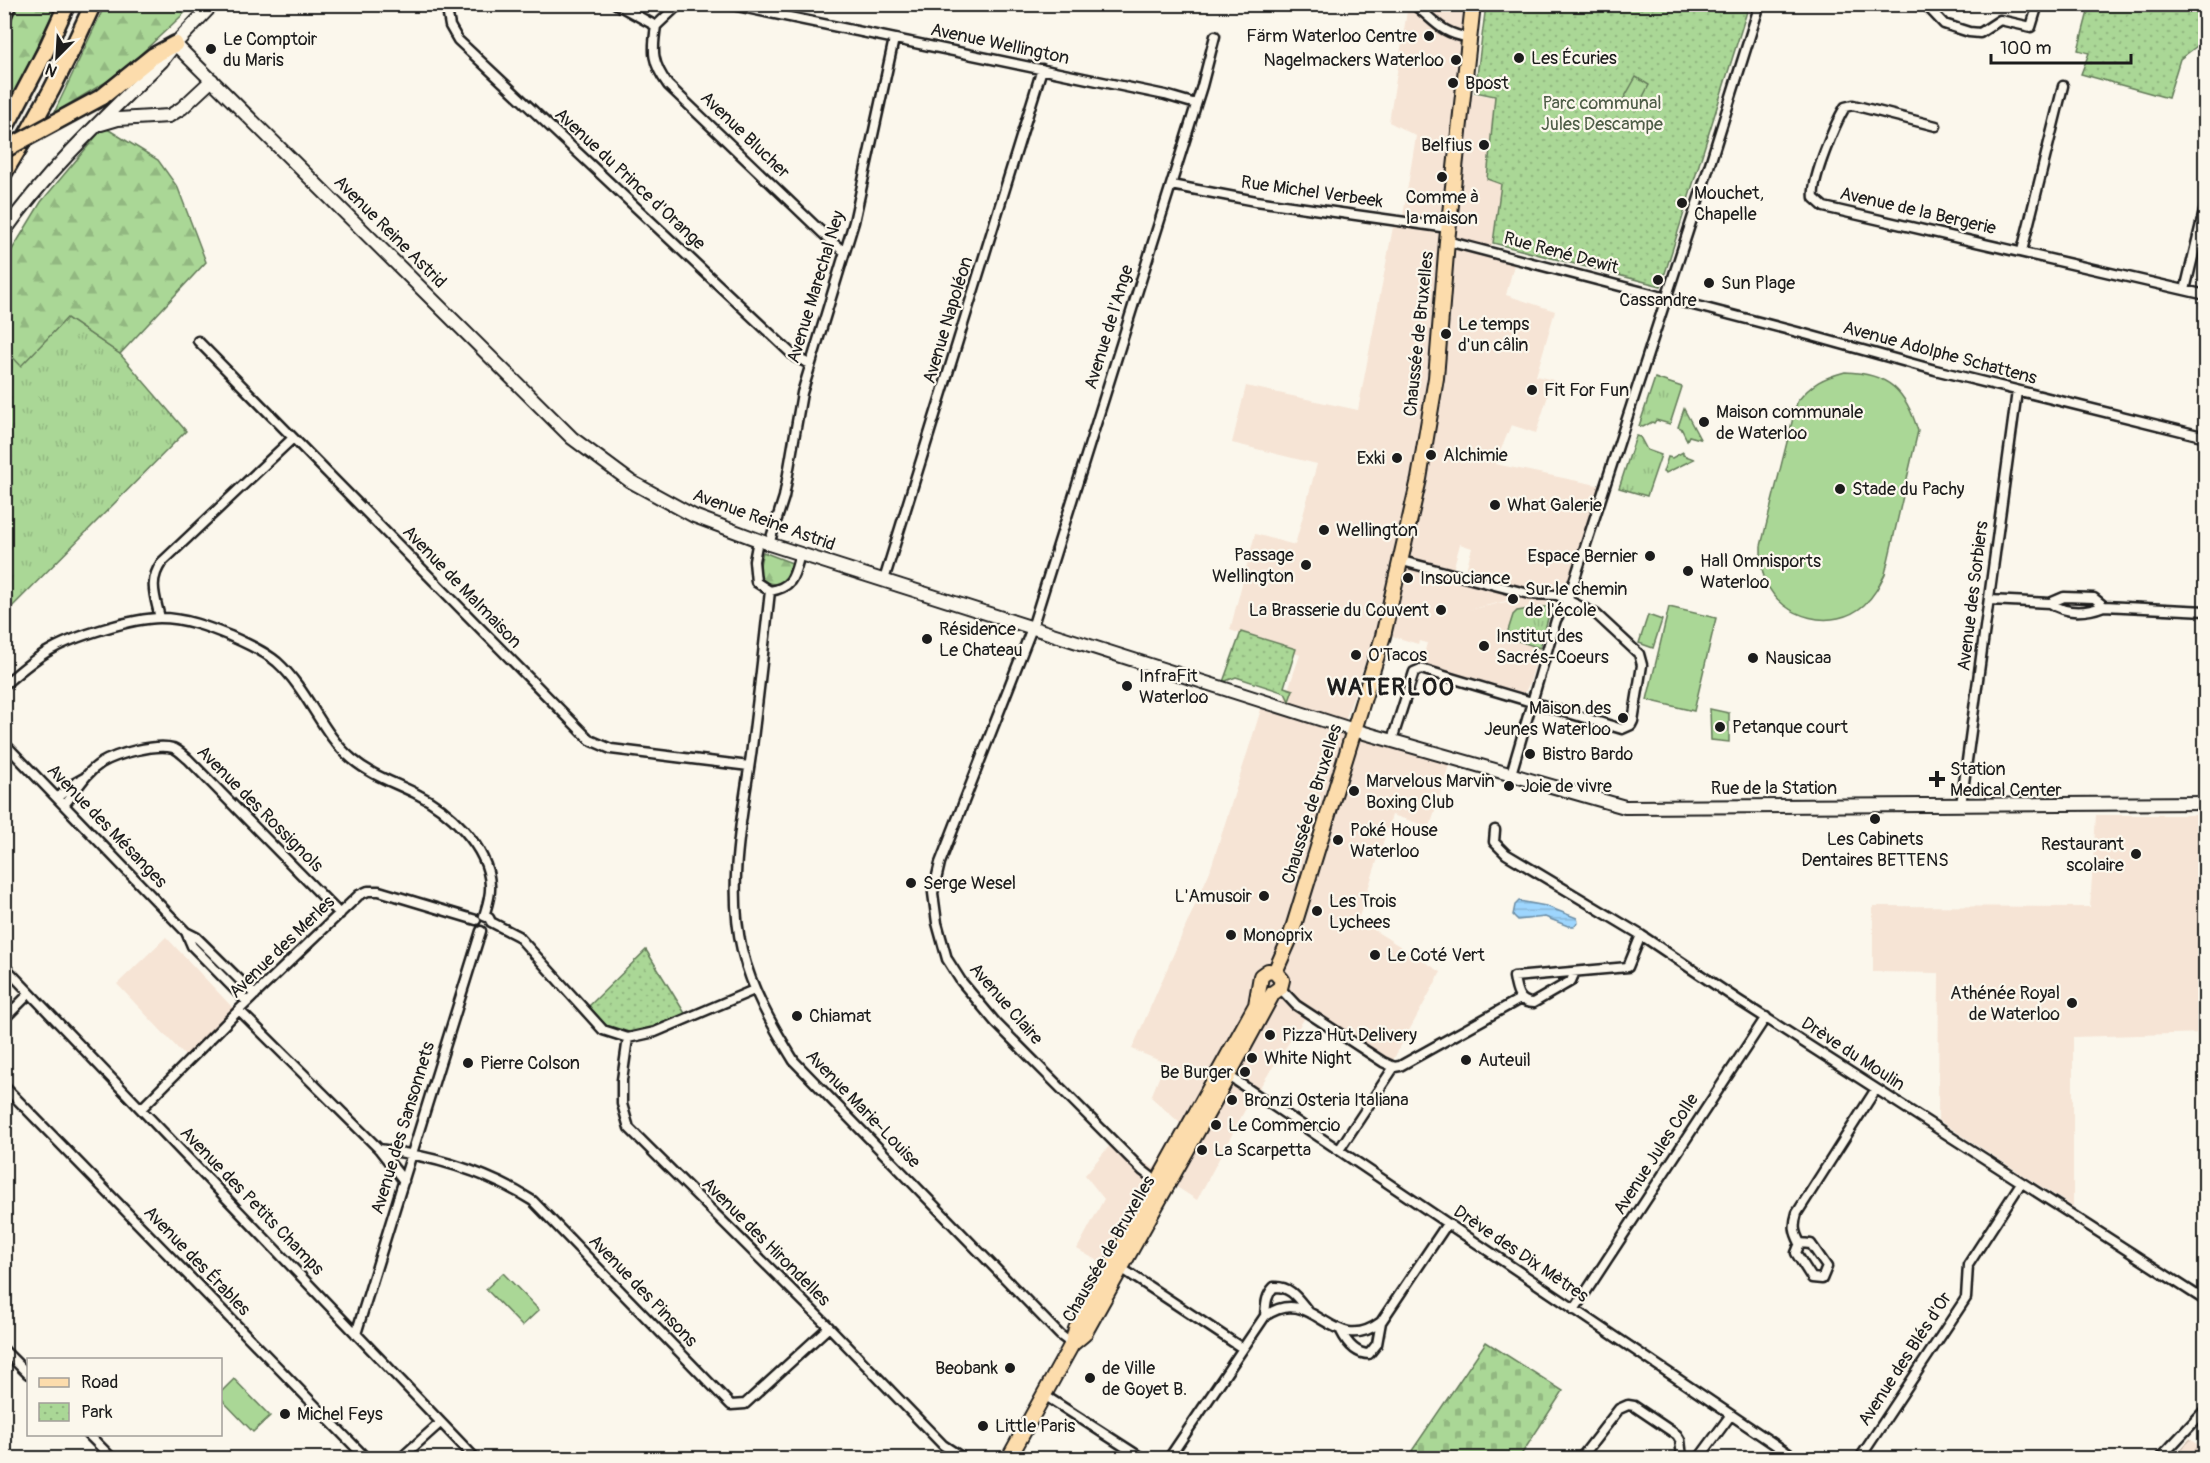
<svg xmlns="http://www.w3.org/2000/svg" width="2210" height="1463" font-family="Pangolin,sans-serif">
<style>
.built{fill:#f6e4d5;fill-rule:evenodd}
.industrial{fill:url(#industrial-furrows)}
.grass{fill:url(#grass-tufts);stroke:#637a59;stroke-width:1.5}
.forest{fill:url(#forest-firs);stroke:#637a59;stroke-width:1.5}
.cemetery{fill:url(#cemetery-stones);stroke:#637a59;stroke-width:1.5}
.park{fill:url(#park-dots);stroke:#637a59;stroke-width:1.5}
.garden{fill:#aad796;stroke:#637a59;stroke-width:1.5}
.water{fill:url(#water-rules);stroke:#6a8ca4;stroke-width:1.5}
.lines{fill:none;stroke-linecap:round;stroke-linejoin:round}
.street-casing{stroke:#1c1c1c;stroke-width:13}
.secondary-casing{stroke:#1c1c1c;stroke-width:16}
.primary-casing{stroke:#1c1c1c;stroke-width:18}
.highway-casing{stroke:#1c1c1c;stroke-width:20}
.street{stroke:#fbf7ec;stroke-width:8}
.secondary{stroke:#fbf7ec;stroke-width:12}
.primary{stroke:#fcdcac;stroke-width:14}
.highway{stroke:#fcdcac;stroke-width:15}
.highway-bridge-casing{stroke:#1c1c1c;stroke-width:20;stroke-linecap:butt}
.highway-bridge{stroke:#fcdcac;stroke-width:15}
.poi-dot{fill:#1c1c1c;stroke:#fbf7ec;stroke-width:2}
.labels{text-anchor:middle;dominant-baseline:central;stroke-width:4.5;stroke-linejoin:round;paint-order:stroke}
.poi-label{font-size:18px;fill:#1c1c1c;stroke:#fbf7ec;text-anchor:start}
.street-label{font-size:18px;fill:#1c1c1c;stroke:#fbf7ec}
.park-label{font-size:18px;fill:#4e5d47;stroke:#fbf7ec}
.district-label{font-size:24px;font-weight:bold;letter-spacing:1.5px;fill:#1c1c1c;stroke:#fbf7ec}
</style>
<defs>
<pattern id="industrial-furrows" width="10" height="10" patternUnits="userSpaceOnUse" patternTransform="scale(1.5)"><rect width="10" height="10" fill="#f6e4d5"/><path d="M-1 1l2-2M0 10L10 0M9 11l2-2" fill="none" stroke="#d2c3b6"/></pattern>
<pattern id="grass-tufts" width="24" height="20" patternUnits="userSpaceOnUse" patternTransform="scale(1.5)"><rect width="24" height="20" fill="#aad796"/><path d="M3 7l-1-3M5 7V3M7 7l1-3M15 17l-1-3M17 17v-4M19 17l1-3" fill="none" stroke="#92b881"/></pattern>
<pattern id="forest-firs" width="22" height="20" patternUnits="userSpaceOnUse" patternTransform="scale(1.5)"><rect width="22" height="20" fill="#aad796"/><path d="M5 1l3.5 6h-7zM16 11l3.5 6h-7z" fill="#92b881"/></pattern>
<pattern id="cemetery-stones" width="16" height="16" patternUnits="userSpaceOnUse" patternTransform="scale(1.5)"><rect width="16" height="16" fill="#aad796"/><path d="M2 7V4a2 2 0 0 1 4 0v3zM10 15v-3a2 2 0 0 1 4 0v3z" fill="#92b881"/></pattern>
<pattern id="park-dots" width="8" height="8" patternUnits="userSpaceOnUse" patternTransform="scale(1.5)"><rect width="8" height="8" fill="#aad796"/><path d="M2 2h.1M6 6h.1" fill="none" stroke="#92b881" stroke-width="1.8" stroke-linecap="round"/></pattern>
<pattern id="water-rules" width="6" height="5" patternUnits="userSpaceOnUse" patternTransform="scale(1.5)"><rect width="6" height="5" fill="#9ed6fe"/><path d="M0 2.5h6" fill="none" stroke="#88b7d9"/></pattern>
</defs>
<rect width="100%" height="100%" fill="#fbf7ec"/>
<filter id="ink" filterUnits="userSpaceOnUse"><feTurbulence type="fractalNoise" baseFrequency=".0167" numOctaves="2"/><feDisplacementMap in="SourceGraphic" scale="12" xChannelSelector="R" yChannelSelector="G"/><feConvolveMatrix kernelMatrix="1 2 1 2 8 2 1 2 1" color-interpolation-filters="sRGB"/></filter>
<g filter="url(#ink)">
<path class="built" d="M1408 5H1469L1460 91 1495 97 1487 179 1502 183 1492 244 1488 256 1515 261 1506 295 1555 311 1536 376 1553 380 1536 433 1511 425 1495 464 1602 486 1565 609 1546 603 1550 611 1530 682 1524 694 1421 665 1427 643 1419 641 1418 644 1376 631 1344 724 1283 704 1300 655 1230 630 1255 534 1295 545 1317 464 1232 443 1246 386 1358 410 1393 227 1401 228 1416 136 1389 122ZM1460 544 1472 548 1465 573 1510 585 1509 591 1542 602 1525 598 1468 610 1506 601 1508 591 1451 577Z
M1263 703 1450 762 1430 827 1392 815 1358 920 1441 972 1392 1062 1310 1010 1245 1110 1197 1200 1158 1175 1108 1267 1077 1249 1104 1199 1085 1175 1111 1144 1154 1168 1181 1124 1151 1097 1165 1063 1132 1049 1210 871Z
M2096 815H2205V1033L2073 1037V1207L1938 1120 1939 973 1873 972V906L2090 907Z
M166 937 233 1008 185 1056 117 984Z"/>
<path class="industrial" d="M2190 1438 2205 1451V1458H2173Z"/>
<path class="grass" d="M4 263 46 304 120 354 186 431 5 614Z
M1655 378 1682 387 1670 424 1656 420 1654 423 1652 422 1643 427 1639 426Z
M1684 409 1700 439 1689 436 1687 440 1681 428 1678 427Z
M1636 436 1640 437 1647 450 1661 455 1647 496 1619 488Z
M1683 452V455L1694 459 1666 473 1663 472 1668 457 1672 458Z
M1550 606V611L1540 648 1506 637 1513 615 1517 611Z"/>
<path class="forest" d="M16 5H57L5 113V35Z
M105 5H193L128 66 106 82 54 113Z
M104 127 158 160 178 188 206 262 120 354 67 318 21 366 5 349 4 263 41 202Z
M763 552 792 563 790 573 779 585 764 582C757 571 760 564 763 552Z"/>
<path class="cemetery" d="M1486 1342 1563 1391 1519 1458H1407Z"/>
<path class="park" d="M2090 4 2192 5 2205 22V40L2180 59 2168 98 2081 74 2089 53 2078 50Z
M1486 5H1749L1661 286 1493 243 1501 184 1487 179 1495 96 1475 92Z
M1241 632 1296 649 1284 687 1293 690 1289 701 1285 693 1236 677 1223 682Z
M646 950 686 1015C662 1026 630 1043 605 1024 599 1020 594 1012 589 1006Z"/>
<path class="garden" d="M1636 77 1649 85 1637 108 1623 100Z
M1845 372C1889 373 1906 391 1918 431L1885 574C1879 586 1874 596 1864 605 1834 632 1782 619 1766 582 1761 571 1761 558 1761 546L1797 402C1812 383 1823 378 1845 372Z
M1669 607 1716 618 1694 711 1647 700Z
M1648 615 1662 620 1653 648 1639 643Z
M1710 709 1729 713V742L1711 740Z
M503 1273 539 1310 522 1326 486 1289Z
M234 1379 270 1416 253 1432 221 1399V1392Z"/>
<path class="water" d="M1519 901 1546 906 1577 918 1578 922 1574 926H1568L1545 917 1518 920 1513 915 1515 905Z"/>
<g class="lines">
<g class="street-casing">
<path id="street" d="M446 4 450 26 458 40 795 357 810 364
M616 4 656 26
M727 4 1165 95 1196 104
M1413 4C1435 20 1439 33 1470 38
M1925 4 1944 24 1969 32 1980 33 2000 20 2031 27 2038 4
M2199 4 2206 11
M4 22 12 4
M656 26C652 52 652 63 668 85L833 243 845 252
M656 26 675 8 682 4
M1936 126 1853 105 1845 107C1835 124 1811 180 1814 198L1824 207 2206 295
M1171 185 1256 201 1448 228
M1447 241 1805 334 1935 370 2206 437
M2022 251 2063 86
M2185 290 2206 203
M198 341 590 740 611 749 749 766
M758 540 754 561 756 582 770 591C794 587 794 575 800 554
M769 544 784 497 802 393 854 222 894 39
M884 580 1042 69
M770 591C764 646 758 700 751 755 742 818 727 886 742 950 752 991 772 1025 794 1061L1060 1335 1072 1344
M1989 600 2050 603 2064 597 2094 598 2104 606
M2050 603C2066 614 2086 613 2104 606L2206 611
M160 618C155 596 148 581 162 562L293 438
M4 685C19 672 35 658 52 649 75 636 134 618 160 618 185 618 208 627 230 636 246 643 264 651 277 662 309 691 321 733 352 759 371 775 393 782 415 793 448 809 488 846 490 885 491 896 487 906 484 916
M1392 740 1414 672 1421 669 1622 729 1631 725 1633 721 1642 665 1639 654 1596 614 1557 595 1529 594 1402 561
M4 743 186 932 196 937 255 995
M1511 774 1556 620 1568 599 1577 572 1708 170 1760 4
M57 798 75 783 84 778
M64 805C76 791 85 773 101 763 116 754 156 743 173 748 179 750 184 756 188 759L340 914
M1961 805 2017 391
M1495 830 1494 842 1506 854 1641 935 1738 1000 2206 1301
M484 916 489 918 491 922 518 936 603 1030 628 1038 655 1032 754 990
M186 932 192 946 247 1002
M4 966 475 1458
M1575 972 1571 981 1533 1003C1518 1003 1516 989 1514 977L1628 967 1641 935
M1280 988 1296 1005 1383 1062 1394 1067 1400 1066 1520 999
M239 1010 379 1149 404 1181
M4 1019 30 993
M628 1038 622 1080V1104L629 1128 829 1327 943 1445 963 1458
M1229 1076 1795 1458
M4 1086 366 1458
M141 1109 239 1010 359 895 368 891H379L476 920
M379 1149C432 1156 488 1172 533 1201L731 1405 745 1404 829 1327
M1339 1150 1394 1067
M1160 1184 1142 1170 996 1023 961 981 947 959 937 923 933 893 940 863 1032 628 1202 86 1215 36
M1800 1243 1811 1244 1827 1267 1822 1279 1812 1278 1796 1253 1800 1243C1794 1232 1793 1226 1797 1213L1876 1089
M1118 1266 1242 1348
M1574 1310 1766 1017
M1265 1316C1266 1304 1266 1295 1274 1287 1291 1286 1298 1299 1308 1311
M1341 1331C1347 1343 1355 1354 1369 1354L1377 1344 1381 1322
M356 1334 481 931
M4 1350 28 1374
M1044 1395 1142 1458
M88 1434 112 1458
M401 1458 440 1423
M1169 1458 1265 1316C1314 1282 1331 1359 1381 1322L1447 1224
M1581 1458 1619 1409 1628 1405 1634 1406 1677 1435 1680 1440 1682 1457
M1699 1458 1730 1416
M1860 1458 1966 1298 1968 1265 2021 1183
M2160 1458 2206 1409"/>
</g>
<g class="secondary-casing">
<path id="secondary" d="M175 44 572 438 630 481 694 516 769 544 1354 730 1625 807 2206 803
M101 124 118 119 169 116 182 108 212 80
M4 232C49 168 107 115 162 61L175 44 213 4"/>
</g>
<g class="primary-casing">
<path id="primary" d="M1275 972 1290 938 1383 636 1419 479 1436 378 1447 241 1473 4
M1009 1458 1072 1344 1076 1329 1256 1005 1261 976 1268 971 1275 972 1282 980 1280 988 1273 993 1217 1096 1084 1334 1072 1344"/>
</g>
<g class="highway-casing">
<path id="highway" d="M102 97 153 56 175 44
M4 130 45 52 67 4
M4 173C38 118 67 63 93 4"/>
</g>
<use href="#street" class="street"/>
<use href="#secondary" class="secondary"/>
<use href="#primary" class="primary"/>
<use href="#highway" class="highway"/>
<g class="highway-bridge-casing">
<path id="highway-bridge" d="M4 150 102 97"/>
</g>
<use href="#highway-bridge" class="highway-bridge"/>
</g>
</g>
<g class="poi-dot">
<circle cx="1429" cy="36" r="6"/>
<circle cx="211" cy="49" r="6"/>
<circle cx="1519" cy="58" r="6"/>
<circle cx="1456" cy="60" r="6"/>
<circle cx="1453" cy="83" r="6"/>
<circle cx="1484" cy="145" r="6"/>
<circle cx="1442" cy="177" r="6"/>
<circle cx="1682" cy="203" r="6"/>
<circle cx="1658" cy="280" r="6"/>
<circle cx="1709" cy="283" r="6"/>
<circle cx="1446" cy="334" r="6"/>
<circle cx="1532" cy="390" r="6"/>
<circle cx="1704" cy="422" r="6"/>
<circle cx="1431" cy="455" r="6"/>
<circle cx="1397" cy="458" r="6"/>
<circle cx="1840" cy="489" r="6"/>
<circle cx="1495" cy="505" r="6"/>
<circle cx="1324" cy="530" r="6"/>
<circle cx="1650" cy="556" r="6"/>
<circle cx="1306" cy="565" r="6"/>
<circle cx="1688" cy="571" r="6"/>
<circle cx="1408" cy="578" r="6"/>
<circle cx="1513" cy="599" r="6"/>
<circle cx="1441" cy="610" r="6"/>
<circle cx="927" cy="639" r="6"/>
<circle cx="1484" cy="646" r="6"/>
<circle cx="1356" cy="655" r="6"/>
<circle cx="1753" cy="658" r="6"/>
<circle cx="1127" cy="686" r="6"/>
<circle cx="1623" cy="718" r="6"/>
<circle cx="1720" cy="727" r="6"/>
<circle cx="1530" cy="754" r="6"/>
<path d="M1934 770h6v6h6v6h-6v6h-6v-6h-6v-6h6z"/>
<circle cx="1509" cy="786" r="6"/>
<circle cx="1354" cy="791" r="6"/>
<circle cx="1875" cy="819" r="6"/>
<circle cx="1338" cy="840" r="6"/>
<circle cx="2136" cy="854" r="6"/>
<circle cx="911" cy="883" r="6"/>
<circle cx="1264" cy="896" r="6"/>
<circle cx="1317" cy="911" r="6"/>
<circle cx="1231" cy="935" r="6"/>
<circle cx="1375" cy="955" r="6"/>
<circle cx="2072" cy="1003" r="6"/>
<circle cx="797" cy="1016" r="6"/>
<circle cx="1270" cy="1035" r="6"/>
<circle cx="1252" cy="1058" r="6"/>
<circle cx="1466" cy="1060" r="6"/>
<circle cx="468" cy="1063" r="6"/>
<circle cx="1245" cy="1072" r="6"/>
<circle cx="1232" cy="1100" r="6"/>
<circle cx="1216" cy="1125" r="6"/>
<circle cx="1202" cy="1150" r="6"/>
<circle cx="1010" cy="1368" r="6"/>
<circle cx="1090" cy="1378" r="6"/>
<circle cx="285" cy="1414" r="6"/>
<circle cx="983" cy="1426" r="6"/>
</g>
<g class="labels">
<g class="poi-label">
<text x="1417" y="36" text-anchor="end">Färm Waterloo Centre</text>
<text x="223" y="39">Le Comptoir<tspan x="223" dy="21">du Maris</tspan></text>
<text x="1531" y="58">Les Écuries</text>
<text x="1444" y="60" text-anchor="end">Nagelmackers Waterloo</text>
<text x="1465" y="83">Bpost</text>
<text x="1472" y="145" text-anchor="end">Belfius</text>
<text x="1694" y="193">Mouchet,<tspan x="1694" dy="21">Chapelle</tspan></text>
<text x="1442" y="197" text-anchor="middle">Comme à<tspan x="1442" dy="21">la maison</tspan></text>
<text x="1721" y="283">Sun Plage</text>
<text x="1658" y="300" text-anchor="middle">Cassandre</text>
<text x="1458" y="324">Le temps<tspan x="1458" dy="21">d'un câlin</tspan></text>
<text x="1544" y="390">Fit For Fun</text>
<text x="1716" y="412">Maison communale<tspan x="1716" dy="21">de Waterloo</tspan></text>
<text x="1443" y="455">Alchimie</text>
<text x="1385" y="458" text-anchor="end">Exki</text>
<text x="1852" y="489">Stade du Pachy</text>
<text x="1507" y="505">What Galerie</text>
<text x="1336" y="530">Wellington</text>
<text x="1294" y="555" text-anchor="end">Passage<tspan x="1294" dy="21">Wellington</tspan></text>
<text x="1638" y="556" text-anchor="end">Espace Bernier</text>
<text x="1700" y="561">Hall Omnisports<tspan x="1700" dy="21">Waterloo</tspan></text>
<text x="1420" y="578">Insouciance</text>
<text x="1525" y="589">Sur le chemin<tspan x="1525" dy="21">de l'école</tspan></text>
<text x="1429" y="610" text-anchor="end">La Brasserie du Couvent</text>
<text x="939" y="629">Résidence<tspan x="939" dy="21">Le Chateau</tspan></text>
<text x="1496" y="636">Institut des<tspan x="1496" dy="21">Sacrés-Coeurs</tspan></text>
<text x="1368" y="655">O'Tacos</text>
<text x="1765" y="658">Nausicaa</text>
<text x="1139" y="676">InfraFit<tspan x="1139" dy="21">Waterloo</tspan></text>
<text x="1611" y="708" text-anchor="end">Maison des<tspan x="1611" dy="21">Jeunes Waterloo</tspan></text>
<text x="1732" y="727">Petanque court</text>
<text x="1542" y="754">Bistro Bardo</text>
<text x="1950" y="769">Station<tspan x="1950" dy="21">Medical Center</tspan></text>
<text x="1366" y="781">Marvelous Marvin<tspan x="1366" dy="21">Boxing Club</tspan></text>
<text x="1521" y="786">Joie de vivre</text>
<text x="1350" y="830">Poké House<tspan x="1350" dy="21">Waterloo</tspan></text>
<text x="1875" y="839" text-anchor="middle">Les Cabinets<tspan x="1875" dy="21">Dentaires BETTENS</tspan></text>
<text x="2124" y="844" text-anchor="end">Restaurant<tspan x="2124" dy="21">scolaire</tspan></text>
<text x="923" y="883">Serge Wesel</text>
<text x="1252" y="896" text-anchor="end">L'Amusoir</text>
<text x="1329" y="901">Les Trois<tspan x="1329" dy="21">Lychees</tspan></text>
<text x="1243" y="935">Monoprix</text>
<text x="1387" y="955">Le Coté Vert</text>
<text x="2060" y="993" text-anchor="end">Athénée Royal<tspan x="2060" dy="21">de Waterloo</tspan></text>
<text x="809" y="1016">Chiamat</text>
<text x="1282" y="1035">Pizza Hut Delivery</text>
<text x="1264" y="1058">White Night</text>
<text x="1478" y="1060">Auteuil</text>
<text x="480" y="1063">Pierre Colson</text>
<text x="1233" y="1072" text-anchor="end">Be Burger</text>
<text x="1244" y="1100">Bronzi Osteria Italiana</text>
<text x="1228" y="1125">Le Commercio</text>
<text x="1214" y="1150">La Scarpetta</text>
<text x="998" y="1368" text-anchor="end">Beobank</text>
<text x="1102" y="1368">de Ville<tspan x="1102" dy="21">de Goyet B.</tspan></text>
<text x="297" y="1414">Michel Feys</text>
<text x="995" y="1426">Little Paris</text>
</g>
<g class="street-label">
<text transform="translate(1000 44) rotate(12)">Avenue Wellington</text>
<text transform="translate(745 135) rotate(44)">Avenue Blucher</text>
<text transform="translate(630 179) rotate(43)">Avenue du Prince d'Orange</text>
<text transform="translate(1312 192) rotate(8)">Rue Michel Verbeek</text>
<text transform="translate(1918 211) rotate(13)">Avenue de la Bergerie</text>
<text transform="translate(390 232) rotate(45)">Avenue Reine Astrid</text>
<text transform="translate(1561 253) rotate(15)">Rue René Dewit</text>
<text transform="translate(816 287) rotate(-73)">Avenue Marechal Ney</text>
<text transform="translate(948 320) rotate(-73)">Avenue Napoléon</text>
<text transform="translate(1109 327) rotate(-73)">Avenue de l'Ange</text>
<text transform="translate(1419 334) rotate(-84)">Chaussée de Bruxelles</text>
<text transform="translate(1940 353) rotate(15)">Avenue Adolphe Schattens</text>
<text transform="translate(764 520) rotate(20)">Avenue Reine Astrid</text>
<text transform="translate(462 587) rotate(46)">Avenue de Malmaison</text>
<text transform="translate(1973 596) rotate(-83)">Avenue des Sorbiers</text>
<text x="1774" y="788">Rue de la Station</text>
<text transform="translate(1312 804) rotate(-73)">Chaussée de Bruxelles</text>
<text transform="translate(260 809) rotate(45)">Avenue des Rossignols</text>
<text transform="translate(107 826) rotate(46)">Avenue des Mésanges</text>
<text transform="translate(282 947) rotate(-44)">Avenue des Merles</text>
<text transform="translate(1006 1004) rotate(49)">Avenue Claire</text>
<text transform="translate(1853 1054) rotate(33)">Drève du Moulin</text>
<text transform="translate(863 1109) rotate(46)">Avenue Marie-Louise</text>
<text transform="translate(403 1128) rotate(-73)">Avenue des Sansonnets</text>
<text transform="translate(1656 1154) rotate(-57)">Avenue Jules Colle</text>
<text transform="translate(252 1201) rotate(46)">Avenue des Petits Champs</text>
<text transform="translate(766 1242) rotate(45)">Avenue des Hirondelles</text>
<text transform="translate(1109 1249) rotate(-60)">Chaussée de Bruxelles</text>
<text transform="translate(1521 1254) rotate(34)">Drève des Dix Mètres</text>
<text transform="translate(197 1261) rotate(46)">Avenue des Érables</text>
<text transform="translate(643 1291) rotate(46)">Avenue des Pinsons</text>
<text transform="translate(1905 1359) rotate(-57)">Avenue des Blés d'Or</text>
</g>
<g class="park-label">
<text x="1602" y="103">Parc communal<tspan x="1602" dy="21">Jules Descampe</tspan></text>
</g>
<g class="district-label">
<text x="1391" y="687">WATERLOO</text>
</g>
</g>
<rect width="2210" height="1463" fill="none" stroke="#fbf7ec" stroke-width="24"/>
<rect x="12" y="12" width="2186" height="1439" fill="none" stroke="#1c1c1c" stroke-width="2" filter="url(#ink)"/>
<rect x="27" y="1358" width="195" height="78" fill="#fbf7ec" stroke="#a29f99" stroke-width="1.5"/>
<rect x="39" y="1378" width="30" height="9" fill="#fcdcac" stroke="#a29f99" stroke-width="1.5"/>
<text x="81" y="1388" font-size="18" fill="#1c1c1c">Road</text>
<rect x="39" y="1403" width="30" height="18" fill="url(#park-dots)" stroke="#a29f99" stroke-width="1.5"/>
<text x="81" y="1418" font-size="18" fill="#1c1c1c">Park</text>
<g transform="translate(57 57) rotate(204)" stroke="#fbf7ec" stroke-width="4.5" paint-order="stroke">
<path d="M0-4.5L10 22L0 15L-10 22Z" fill="#1c1c1c"/>
<text y="-9" font-size="16" font-weight="bold" text-anchor="middle" fill="#1c1c1c">N</text>
</g>
<path d="M1991 54v9h140v-9" fill="none" stroke="#1c1c1c" stroke-width="3"/>
<text x="2000" y="54" font-size="18" fill="#1c1c1c" stroke="#fbf7ec" stroke-width="4.5" paint-order="stroke">100 m</text>
</svg>
